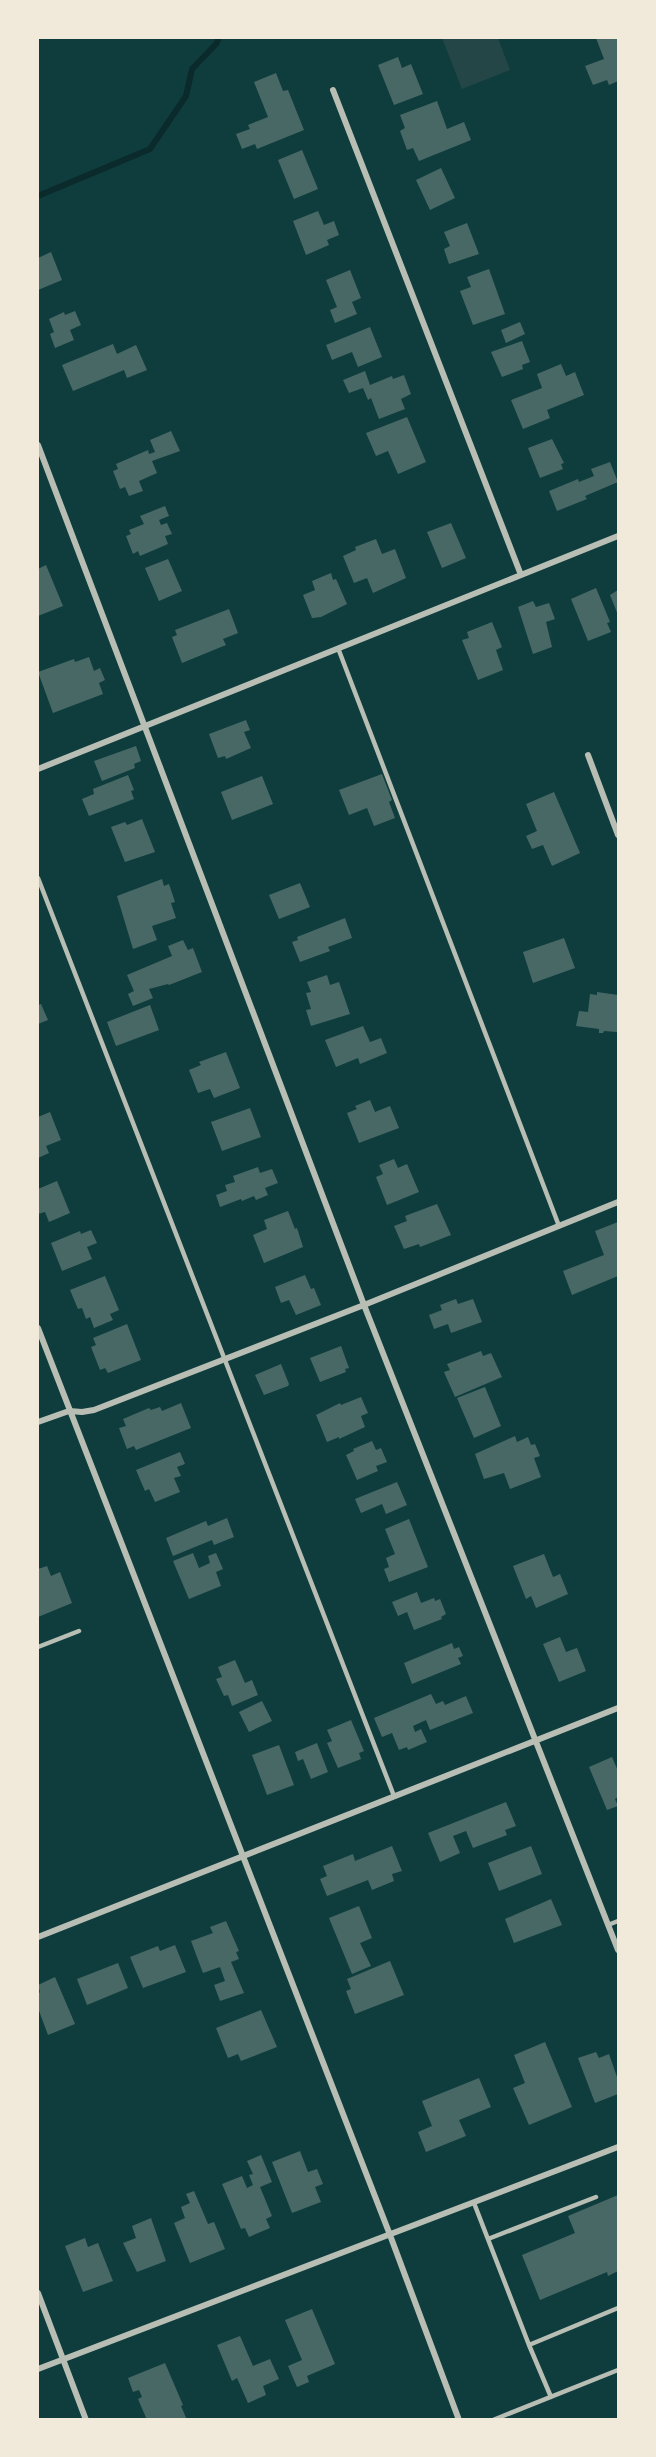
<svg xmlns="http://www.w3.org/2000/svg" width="656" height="2457" font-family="'PT Sans',sans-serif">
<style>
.green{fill:#244646}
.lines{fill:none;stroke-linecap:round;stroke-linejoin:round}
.stream{stroke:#0a2a2b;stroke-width:6}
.building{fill:#486865}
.service{stroke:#b8beb3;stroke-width:4.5}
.minor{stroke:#b8beb3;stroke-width:6}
</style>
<rect width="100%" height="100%" fill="#0f3d3e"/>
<path class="green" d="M442 38H498L510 70 462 89Z"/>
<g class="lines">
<path class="stream" d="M38 196 150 149 186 96 192 69 216 44 219 38"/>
</g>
<path class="building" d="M596 38H618V81L609 85 607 80 593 85 585 66 604 59Z
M398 57 402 68 411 64 423 94 394 105 378 65Z
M276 73 283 91 288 90 304 130 257 149 255 144 242 149 236 134 250 129 248 125 268 117 254 82Z
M437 101 447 129 464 122 471 140 419 161 413 148 407 150 400 131 405 128 400 115Z
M302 150 318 189 294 199 278 160Z
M441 168 455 198 430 210 416 180Z
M318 211 324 225 334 221 339 235 327 240 329 245 306 255 293 221Z
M467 223 479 254 449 264 444 249 450 246 444 232Z
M51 252 62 280 38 290V258Z
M489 269 505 314 473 325 460 291 471 287 467 277Z
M350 270 361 298 352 302 357 314 335 323 330 310 337 307 326 280Z
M75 311 81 325 70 330 74 340 55 348 50 334 54 332 49 319 64 312 65 315Z
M520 322 525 334 506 343 501 330Z
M370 327 382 357 358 367 352 352 332 360 326 345Z
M522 341 530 362 522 365 523 369 502 377 491 352Z
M113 344 117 354 136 345 147 370 127 378 124 370 73 391 62 365Z
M561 364 566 376 575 372 584 395 547 410 550 418 523 429 511 400 542 388 537 374Z
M365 371 370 385 392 376 393 379 404 375 411 394 401 399 405 409 379 419 371 398 368 400 363 388 349 393 343 380Z
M407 417 426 462 398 474 388 451 376 456 366 433Z
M171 431 180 451 152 461 157 473 139 481 143 491 129 496 125 487 120 489 113 471 118 469 116 464 148 450 149 454 155 452 150 440Z
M552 439 564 463 561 464 563 469 540 478 528 448Z
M610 462 618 482 585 496 587 499 557 511 549 491 578 479 579 482 594 476 591 469Z
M165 506 169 516 159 520 161 525 167 523 172 534 165 536 168 544 140 556 138 551 133 554 126 536 131 534 129 530 144 524 140 516Z
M451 523 466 558 442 568 427 532Z
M376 539 382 554 395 549 406 578 373 593 367 578 354 583 343 556 356 550 355 547Z
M168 559 182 591 159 601 145 568Z
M46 565 63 606 38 616V569Z
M331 573 333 580 336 579 347 604 321 617 312 618 303 595 315 590 312 581Z
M596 588 610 622 607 623 611 632 588 641 571 599Z
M618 590V615L610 595Z
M533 601 536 607 549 603 555 619 546 622 552 647 533 654 518 607Z
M229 609 238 633 223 639 226 645 182 663 172 637 177 635 175 630Z
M492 622 502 647 496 650 503 670 478 680 462 640 469 638 467 632Z
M89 657 94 671 100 668 105 680 99 683 103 694 53 713 38 672 74 659 75 662Z
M246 720 250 730 244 732 251 748 226 759 225 756 218 758 209 734Z
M136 746 141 761 134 764 135 768 102 781 94 761Z
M382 774 392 800 389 802 395 818 374 826 367 808 349 815 339 790Z
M128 775 134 790 131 791 134 799 89 816 82 799 94 794 93 789Z
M262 776 273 804 232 820 221 792Z
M554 792 580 853 552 866 543 845 532 849 526 836 537 831 526 804Z
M142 819 155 852 125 862 111 827 125 822 127 825Z
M162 879 164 886 169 884 175 902 171 903 176 918 152 926 157 940 133 949 117 896Z
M300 883 310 907 279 919 269 895Z
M345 918 352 938 328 947 330 951 300 962 292 942 298 940 297 937Z
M564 938 575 968 533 983 523 952Z
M183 940 188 950 193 948 202 972 169 985 168 984 149 989 153 998 133 1006 128 994 134 991 127 975 172 956 168 946Z
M327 975 330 985 339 982 350 1014 311 1026 306 1010 311 1009 306 993 311 992 307 982Z
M597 992 618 995 617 1032 604 1031 603 1033H599V1029L576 1026 579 1011 588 1012 590 994 597 995Z
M41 1004 48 1020 38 1024V1005Z
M150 1005 159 1030 116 1046 107 1022Z
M363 1026 370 1042 381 1038 387 1053 360 1064 358 1058 336 1067 325 1040Z
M226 1052 240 1088 214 1098 210 1089 198 1093 189 1070 201 1065 199 1062Z
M370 1100 375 1112 390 1106 399 1128 359 1143 347 1113 357 1109 355 1106Z
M250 1108 261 1137 222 1151 211 1122Z
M50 1112 61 1140 46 1146 49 1153 38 1158V1117Z
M394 1159 398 1168 407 1164 419 1192 387 1205 376 1177 383 1174 379 1165Z
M258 1167 260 1173 272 1169 278 1183 265 1188 268 1195 256 1200 254 1196 242 1201 241 1199 220 1207 216 1195 227 1191 225 1185 235 1182 233 1176Z
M57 1181 70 1213 49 1222 45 1212 38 1214V1189Z
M437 1204 451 1235 420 1247 419 1244 404 1249 394 1226 407 1221 405 1216Z
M288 1211 295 1229 297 1228 303 1247 264 1263 253 1235 267 1229 264 1220Z
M618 1222V1276L572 1295 563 1271 604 1255 595 1231Z
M91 1230 97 1243 87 1247 92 1259 62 1271 51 1243 80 1231 81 1234Z
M305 1275 311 1289 314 1288 321 1305 296 1315 289 1300 281 1303 275 1287Z
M105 1276 119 1310 110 1314 113 1320 94 1328 90 1317 86 1319 82 1308 78 1309 70 1290Z
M456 1299 458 1304 473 1299 482 1322 451 1333 448 1324 434 1329 429 1315 442 1310 440 1305Z
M127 1324 141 1360 108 1373 105 1368 100 1370 91 1347 96 1345 93 1338Z
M341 1346 349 1368 345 1369 346 1372 320 1382 310 1358Z
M481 1351 483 1356 491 1353 502 1377 455 1397 444 1372 450 1370 447 1364Z
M281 1364 289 1384 288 1386 264 1395 255 1375Z
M485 1387 501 1426 474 1438 457 1398Z
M361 1397 368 1413 361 1416 365 1427 339 1439V1437L327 1442 316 1415 340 1403 341 1405Z
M181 1403 191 1428 136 1450 134 1446 127 1449 119 1428 126 1426 123 1419 149 1408 151 1410 160 1407 162 1411Z
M515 1436 517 1442 528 1437 531 1445 535 1444 540 1456 534 1458 541 1477 510 1489 504 1473 484 1479 475 1454Z
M372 1441 376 1450 381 1448 387 1462 376 1466 378 1471 357 1480 346 1455 354 1451 353 1449Z
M180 1452 185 1464 177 1467 181 1476 174 1478 180 1492 155 1502 149 1489 145 1491 136 1470Z
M397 1482 407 1505 386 1514 382 1504 361 1513 355 1499Z
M227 1518 234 1537 214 1545 212 1540 173 1556 166 1538 206 1521 208 1526Z
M409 1519 428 1567 389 1582 384 1569 389 1567 386 1558 395 1554 385 1529Z
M193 1553 199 1568 210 1563 208 1556 216 1553 223 1569 216 1572 221 1586 189 1599 173 1561Z
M544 1554 553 1577 560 1574 568 1594 536 1608 531 1596 526 1599 513 1566Z
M47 1566 51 1576 60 1572 72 1603 38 1617V1569Z
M417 1592 421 1603 434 1598 435 1601 440 1599 446 1614 441 1617 442 1619 414 1630 407 1612 398 1616 392 1602Z
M560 1637 566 1652 577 1648 586 1671 559 1682 543 1644Z
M452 1643 454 1649 459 1647 463 1656 458 1658 461 1664 412 1684 404 1663Z
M235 1660 245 1683 252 1680 258 1695 232 1706 228 1695 224 1696 216 1679 222 1677 218 1667Z
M431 1694 436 1704 443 1701 445 1705 466 1696 473 1713 430 1730 426 1720 413 1726 415 1732 421 1729 427 1742 408 1750 407 1747 399 1750 392 1733 382 1737 374 1718Z
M262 1701 272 1721 249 1732 239 1712Z
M351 1720 364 1751 359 1753 361 1759 338 1768 327 1743 332 1741 327 1730Z
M317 1743 328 1772 311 1779 303 1759 298 1761 295 1752Z
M279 1745 294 1785 267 1795 252 1755Z
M612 1757 618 1771V1797L615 1799 618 1806 607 1810 589 1767Z
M506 1802 516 1826 505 1830 507 1835 473 1848 466 1831 453 1836 460 1853 440 1862 428 1833Z
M392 1846 402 1871 392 1874 394 1881 372 1890 368 1880 327 1896 320 1879 327 1876 323 1866 353 1854 355 1861Z
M531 1846 542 1874 499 1891 488 1863Z
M551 1899 562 1925 514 1943 505 1919Z
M359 1906 372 1938 360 1943 371 1966 352 1974 329 1918Z
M226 1921 239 1951 236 1952 239 1959 231 1962 244 1993 220 2001 214 1985 225 1981 220 1967 203 1973 191 1941 213 1933 210 1927Z
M175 1945 186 1972 143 1988 130 1957 158 1946 160 1951Z
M390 1961 404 1995 355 2014 346 1991 351 1989 347 1979Z
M118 1963 128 1988 87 2005 77 1979Z
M55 1977 75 2024 48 2035 38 2008V1994L40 1992 38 1985Z
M261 2010 277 2047 241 2061 238 2054 228 2058 216 2028Z
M545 2042 572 2107 529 2125 513 2088 525 2083 514 2055Z
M596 2052 599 2058 609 2054 618 2080V2094L595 2103 578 2058Z
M479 2078 491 2107 459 2120 466 2136 426 2152 418 2132 432 2126 422 2101Z
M300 2151 308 2172 317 2169 323 2184 315 2187 321 2202 292 2213 272 2162Z
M261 2155 272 2182 260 2187 272 2216 266 2219 270 2228 249 2237 245 2228 241 2229 222 2184 242 2176 247 2188 253 2185 249 2175 253 2174 247 2161Z
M194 2191 208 2224 214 2222 225 2249 190 2263 174 2223 185 2218 181 2207 190 2203 186 2194Z
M618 2195V2271L608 2276 607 2272 540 2300 522 2255 575 2233 568 2216Z
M151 2218 166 2261 137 2272 123 2243 136 2238 132 2226Z
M85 2238 88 2247 98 2243 113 2281 83 2292 65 2246Z
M312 2309 335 2364 307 2376 309 2382 297 2387 288 2366 302 2360 285 2320Z
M240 2336 253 2366 270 2359 279 2379 263 2386 266 2395 248 2403 237 2378 232 2381 217 2345Z
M165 2363 183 2405 181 2406 187 2420H147L138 2399 142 2397 139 2390 133 2392 128 2378Z"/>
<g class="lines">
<path class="service" d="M338 648 559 1226
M38 878 394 1796
M38 1647 79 1631
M608 1925 618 1921
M474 2203 529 2345
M488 2239 596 2197
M551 2397 529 2345 618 2308
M493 2420 618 2370"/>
<path class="minor" d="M333 90 521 575
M38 445 364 1305 618 1950
M588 755 618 835
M38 769 618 536
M38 1328 390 2235 459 2420
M38 1422 69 1411 82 1412 94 1410 364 1305 618 1202
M38 1937 618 1708
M38 2293 86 2420
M38 2369 618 2147"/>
</g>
<rect width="656" height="2457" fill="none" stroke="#f1e9da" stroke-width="78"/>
</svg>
